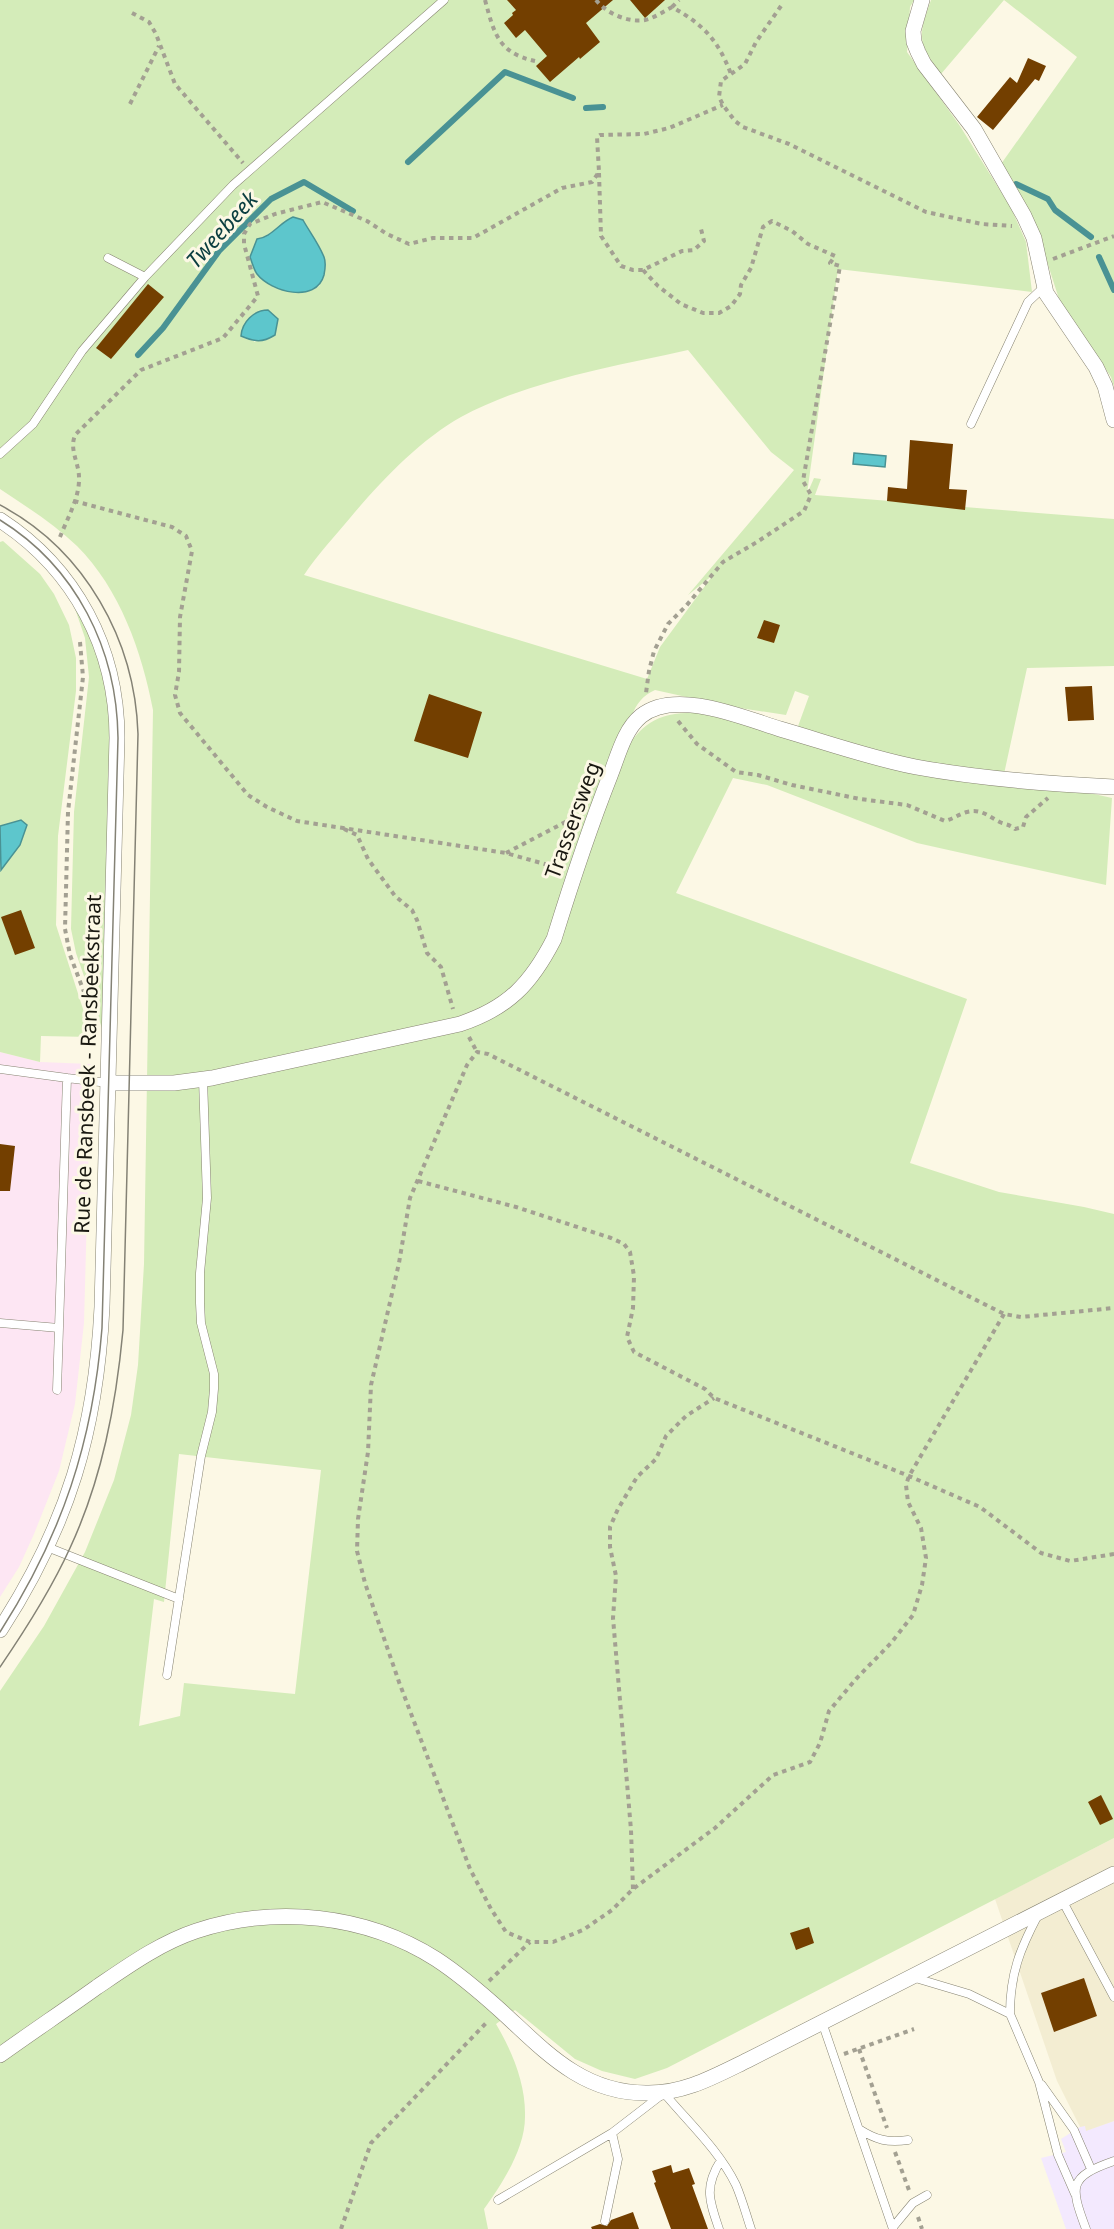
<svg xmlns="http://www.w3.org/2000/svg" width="1114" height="2229" font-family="'Noto Sans',sans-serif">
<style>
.commercial{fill:#fde6f3}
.industrial{fill:#f3e9fe}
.built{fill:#f3edd2}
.green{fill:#d4ecb9;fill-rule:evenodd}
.water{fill:#5dc6cc;stroke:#499294;stroke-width:1.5}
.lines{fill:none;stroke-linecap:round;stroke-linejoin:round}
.stream{stroke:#499294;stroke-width:6}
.building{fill:#733f00}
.lane-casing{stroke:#868371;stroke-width:9}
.street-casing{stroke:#868371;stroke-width:16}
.path{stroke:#a3a092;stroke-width:4;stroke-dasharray:4.5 4.5;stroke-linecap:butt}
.lane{stroke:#fff;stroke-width:8}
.street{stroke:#fff;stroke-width:15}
.tram{stroke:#848275;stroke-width:1.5}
.labels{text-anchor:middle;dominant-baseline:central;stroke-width:6;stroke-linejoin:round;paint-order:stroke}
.street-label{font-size:21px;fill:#191811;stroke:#fcf8e5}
.water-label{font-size:22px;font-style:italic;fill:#0b3e40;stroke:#fcf8e5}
</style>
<rect width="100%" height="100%" fill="#fcf8e5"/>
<path class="commercial" d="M0 1052 40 1062 91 1064 84 1323 75 1404 59 1471 34 1534 19 1567 0 1597Z"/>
<path class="industrial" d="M1114 2121V2229H1066L1041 2158 1066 2152 1061 2139 1080 2127 1085 2125 1087 2130Z"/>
<path class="built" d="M1114 1838V2121L1086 2131 1085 2126 1080 2127 1057 2081 995 1899Z"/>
<path class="green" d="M0 0H914L910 7 907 52 960 126 1011 208 1026 242 1032 292 838 269 807 494 814 478 821 479 815 495 1114 519V666L1027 668 1004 774 1112 798 1106 885 917 843 767 785 733 778 676 893 967 999 910 1163 999 1192 1084 1207 1114 1214V1838L667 2068 635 2079 602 2071 575 2059 515 2010 496 2024C512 2051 526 2084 525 2117 525 2149 502 2184 484 2209L488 2229H0V1691L44 1626 85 1552 114 1480 131 1415 138 1365 144 1264 153 710C142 652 120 589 77 546 54 524 27 507 0 489ZM293 217 320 285C313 291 305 292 296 292L257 239C272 236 279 223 293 217ZM268 310 278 319 255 342 249 338ZM688 350 771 452 794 470 688 595 713 575 660 647 647 679 304 575C317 555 335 536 350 518 379 483 421 439 461 417 530 380 612 367 688 350ZM655 690 727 706 786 715 795 691 809 696 797 729C759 722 683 700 650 723 639 730 632 740 625 750 629 726 630 701 655 690ZM179 1454 321 1470 295 1694 184 1683 180 1716 139 1726 154 1599 164 1602Z
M931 0H1114V387L1111 377 1059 299 1034 221 1001 164 1077 57 1004 0 941 74C917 42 918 37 931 0Z
M3 541 40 574 54 594 69 625 76 658V691L58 836 56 925 92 1037 41 1036 40 1062 0 1052V542Z
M70 594 101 658 111 725 104 1034 76 953 71 929 74 812 89 677 85 638Z"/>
<path class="water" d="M293 217 303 220C309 231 319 244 324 257 326 262 325 270 324 275 316 304 271 292 257 274 254 270 252 262 250 257L257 239C272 237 279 223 293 217Z
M268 310 278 319 275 335C262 343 255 342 241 336 242 322 254 310 268 310Z
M854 453 886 456 885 467 853 464Z
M21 820 27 825 20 845 1 870 0 826Z"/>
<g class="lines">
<path class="stream" d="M586 108 603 107
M408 162 505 72 573 98
M1016 184 1048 199 1055 210 1091 237
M1099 257 1114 290
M138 355 163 328 219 251 271 199 304 182 353 211"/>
</g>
<path class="building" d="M507 0H613L586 23 600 42 580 59 579 57 550 82 536 66 547 56 525 30 516 38 504 23 513 15 512 13 516 10Z
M630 0H665L645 18Z
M1028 58 1046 66 1039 81 1035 79 993 130 977 117 1010 77 1017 83Z
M148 284 164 297 111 359 96 348Z
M910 440 953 444 949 489 967 490 965 510 887 501 888 487 907 489Z
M764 620 780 625 774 643 757 638Z
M1092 686 1094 720 1068 721 1065 687Z
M429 694 482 712 468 758 414 741Z
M21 910 35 948 15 955 1 917Z
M0 1144 15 1146 10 1191H0Z
M1101 1795 1113 1819 1100 1825 1088 1802Z
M809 1927 814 1943 796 1950 790 1933Z
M1084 1978 1097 2016 1054 2032 1041 1993Z
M671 2165 673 2173 689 2168 695 2184 692 2185 708 2229H671L654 2183 656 2182 652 2171Z
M633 2212 639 2229H592L591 2227 600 2224 607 2226 611 2220Z"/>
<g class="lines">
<g class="lane-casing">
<path id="lane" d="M108 258 145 277
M971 424 1028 302 1044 287
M0 454 33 424 82 351 145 277 233 185 444 0
M0 1069 67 1078 57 1390
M67 1078 108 1083
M0 1323 59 1328
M47 1547 179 1599
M167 1675 201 1456 212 1412 214 1389V1374L201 1323 200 1303V1273L207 1198 203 1079
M1062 1900 1114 1997
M912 1977 969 1994 1010 2014C1010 1974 1020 1949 1038 1915
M1010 2014 1039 2082 1058 2155 1075 2194
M822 2022 893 2229
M1042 2085 1074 2130 1091 2169
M859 2129C876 2140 888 2143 908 2140
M498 2200 612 2133 664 2093C688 2122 719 2150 736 2185 742 2199 746 2214 751 2229
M605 2221 618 2159 612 2133
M893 2227 913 2203 927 2195
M719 2229C709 2200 704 2187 721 2160
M1086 2229C1070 2186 1068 2177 1114 2161"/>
</g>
<g class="street-casing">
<path id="street" d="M922 0 913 31 914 42 918 52 924 64 974 129 1024 216 1034 238 1046 293 1096 367 1105 386 1114 420
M0 520C75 569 117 648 117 738L102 1307C96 1431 68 1525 0 1630
M108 1083H174L212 1078 460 1024C508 1008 531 984 554 939 571 884 589 829 610 776 618 756 624 730 641 716 675 688 744 718 780 729 825 742 870 758 916 767 981 779 1048 784 1114 787
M0 2055C32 2032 65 2010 97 1987 128 1966 160 1943 196 1931 275 1905 365 1914 436 1959 459 1974 480 1992 500 2010 544 2050 581 2093 646 2093 684 2094 715 2076 748 2060L1114 1874"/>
</g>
<path class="path" d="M485 0C494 33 498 53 535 61
M596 0C606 13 628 23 645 20 654 18 663 12 672 7 704 25 718 40 731 74
M781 6 756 42 745 64 721 81 719 97 723 105 735 121 743 127 789 144 926 212 982 224 1012 226
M672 7 679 0
M132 13 149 22 156 34 175 84 243 163
M130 104 159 46
M599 173 601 236 621 266 633 270H643L682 251 694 250 704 241 701 229
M1053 259 1114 236
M643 270 658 286 681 304 703 313H719L731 306 740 294 741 285 751 268 763 227 772 221 792 231 808 244 835 256 830 263 840 266 803 481 811 495 804 511 757 542 723 562 686 606 668 624 654 651 649 671 646 693 648 694
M74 501 172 527 186 536 192 551 180 617 179 672 175 695 180 713 248 795 267 807 297 821 506 853 562 869
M60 537C67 519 80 497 79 477 79 463 68 447 76 434L141 370 223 338 258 296 244 244V234L250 224 275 214 322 202 367 221 387 234 409 244 433 238H473L562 188 592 182 599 172 597 137 600 135 644 134 669 128 723 105
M80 642 83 677 68 812 65 929 70 955 92 1013
M678 721 697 744 736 772 758 775 792 785 860 799 907 805 945 821C953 819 959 814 967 812 982 808 990 818 1002 823 1008 825 1010 825 1015 829L1023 827 1026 817 1048 798
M344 829 357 835 368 859 395 896 412 910 417 920 427 953 441 967 453 1009
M506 853 577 816
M469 1037 477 1052
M418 1181 516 1207 611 1238 624 1244 630 1252 634 1276 633 1308 627 1337 634 1352 705 1389 714 1398 909 1476 980 1507 1041 1553 1070 1561 1114 1554
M1004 1314 909 1476 906 1485 908 1502 921 1528 926 1558 922 1585 913 1615 891 1643 856 1679 829 1711 820 1743 810 1762 773 1775 715 1828 633 1889 612 1910 583 1930 553 1942H530L506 1932 491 1909 470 1869 399 1682 365 1583 357 1551 358 1519 368 1452 371 1385 399 1263 410 1198 467 1065 477 1052 488 1054 1004 1314 1021 1317 1114 1308
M633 1889 631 1830 613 1618 616 1576 610 1547V1527L618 1509 637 1477 656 1459 666 1436 686 1416 714 1398
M489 1981 530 1942
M859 2049 887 2128
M844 2054 914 2029
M895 2152 910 2193
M918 2217 922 2229
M341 2229 371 2143 488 2021"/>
<use href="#lane" class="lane"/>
<use href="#street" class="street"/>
<path class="tram" d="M0 505C85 550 135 640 138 734L123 1330C116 1405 102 1479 70 1548 51 1590 26 1629 0 1667
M0 520C76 567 117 649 118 738L102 1328C93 1442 62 1535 0 1632"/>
</g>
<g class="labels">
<g class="street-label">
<text transform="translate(572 820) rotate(-70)">Trassersweg</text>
<text transform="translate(87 1064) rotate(-88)">Rue de Ransbeek - Ransbeekstraat</text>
</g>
<g class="water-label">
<text transform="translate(221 229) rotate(-48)">Tweebeek</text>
</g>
</g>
</svg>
